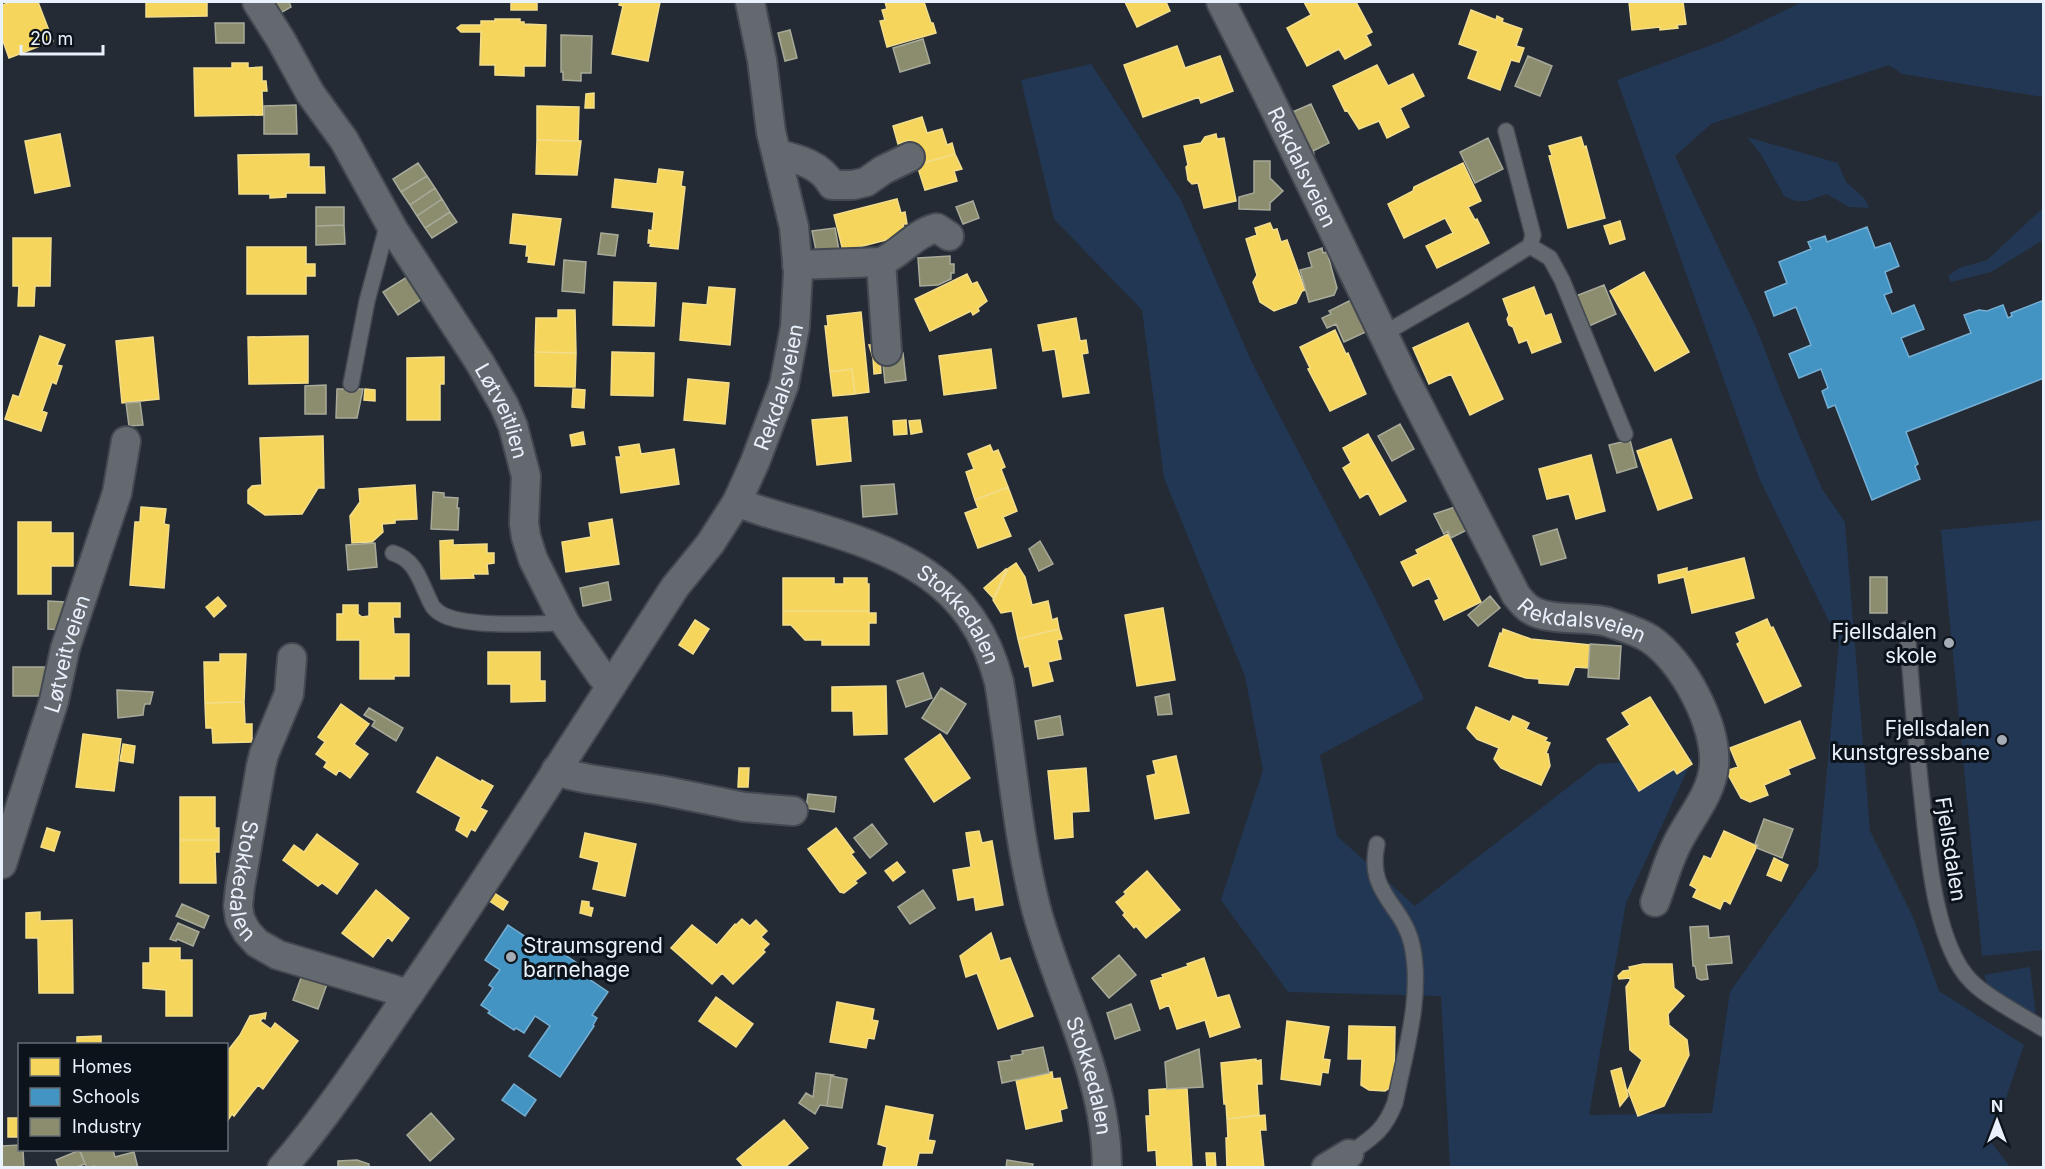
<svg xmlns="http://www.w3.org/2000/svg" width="2045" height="1169" font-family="Inter,sans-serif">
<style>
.green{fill:#223754}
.homes{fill:#f6d55c;stroke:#f2dd8c;stroke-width:1.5}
.schools{fill:#4393c3;stroke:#75afd4;stroke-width:1.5}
.industry{fill:#8c8c6e;stroke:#a8aa99;stroke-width:1.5}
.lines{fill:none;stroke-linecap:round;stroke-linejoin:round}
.service-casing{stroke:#434851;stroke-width:18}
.minor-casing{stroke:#434851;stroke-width:32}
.service{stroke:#646970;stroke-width:15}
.minor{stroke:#646970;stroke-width:28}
.poi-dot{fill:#a4acb6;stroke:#0d131a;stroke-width:2}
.labels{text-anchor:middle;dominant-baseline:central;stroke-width:6;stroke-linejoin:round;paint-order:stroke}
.street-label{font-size:21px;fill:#e9f1fc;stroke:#0d131a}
.poi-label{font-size:21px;fill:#e9f1fc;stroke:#0d131a;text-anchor:end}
</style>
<rect width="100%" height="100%" fill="#242b35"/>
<path class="green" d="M1802 2H2043V97L1902 74 1889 65 1711 124 1675 156 1755 325 1783 397 1822 489 1845 522 1870 831 1913 917 1939 991 2024 1045 1991 1142 2010 1167H1450L1441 996 1288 992 1221 900 1263 770 1245 676 1164 478 1142 310 1054 219 1021 80 1091 64 1181 200 1253 365 1373 594 1424 699 1320 755 1337 836 1415 906 1598 764 1693 758 1626 903 1589 1115 1712 1113 1730 992 1818 867 1839 642 1759 478 1617 80 1722 41Z
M1747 137 1838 163 1846 182 1865 199 1869 208 1849 207 1827 194 1807 201H1795L1784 196 1762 156Z
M2043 208V240L1991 272 1951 282 1948 276 1959 268 1987 260Z
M2043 520V950L1982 956 1941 530Z
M2030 967 2036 1016 1990 990 1984 975Z"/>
<path class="homes" d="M11 2H38L53 41 9 58 2 38V5Z
M146 2H207V16L146 17Z
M511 2H537V10H511Z
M620 2H660L648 61 612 54 623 6 619 5Z
M885 2H924L931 23H933L936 33 887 47 880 21 885 20 882 10 887 9Z
M1125 2H1166L1170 11 1137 27Z
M1304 2H1356L1372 32 1366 35 1371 45 1345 59 1339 49 1307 66 1287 28 1311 15Z
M1629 2H1683L1686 24 1677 25 1678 28 1660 30V27L1632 30Z
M1471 10 1496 20 1497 16 1503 19 1502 22 1522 29 1516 46 1524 48 1519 62 1511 60 1500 90 1468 78 1478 51 1459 44Z
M495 19H520V22H524V24L546 25 545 66H524V76L495 75V65H480L481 32H461L457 28 461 25H481V21H495Z
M1177 46 1185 68 1220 56 1233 91 1201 103 1199 97 1143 117 1124 65Z
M232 63H248V68L262 67V81H266L267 91H262L263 115 195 116 194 68H232Z
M1377 65 1388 86 1413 74 1424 96 1400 108 1409 127 1387 138 1379 121 1359 129 1347 110 1345 111 1333 86Z
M594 93V108H585L586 94Z
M537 106 579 107 578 141 537 140Z
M922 117 927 133 942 129 947 145 952 143 955 154 917 165 910 140 898 144 893 126Z
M60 134 70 186 35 193 25 141Z
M1216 134 1217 139 1224 138 1236 201 1204 208 1198 183 1192 184 1188 180 1186 167 1188 165 1184 146 1201 143 1205 137Z
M1581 137 1584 147 1586 146 1605 218 1568 228 1549 156 1552 155 1549 146Z
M537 140 581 141 577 175 536 174Z
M309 154V167H324L325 193H286V197L270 198V194H239L238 155Z
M955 154 962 169 954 171 957 181 925 190 917 165Z
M1463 163 1481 201 1468 207 1475 220 1477 219 1489 243 1437 268 1426 246 1453 233 1445 218 1404 238 1388 204 1413 191 1414 187Z
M659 169 683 172 681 186 685 187 678 249 650 246 651 243H648L649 230 652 231 654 212 612 207 615 179 657 184Z
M897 199 901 213 905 212 907 224H903L906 235 843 251 834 215Z
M513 214 561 219 554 265 528 262 529 256H526L527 245 510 243Z
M1620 221 1625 239 1610 244 1604 226Z
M1270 223 1273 230 1277 229 1281 242 1287 240 1305 290 1302 291 1296 303 1274 311 1260 302 1253 282 1257 275 1246 239 1257 235 1255 228Z
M13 238H51L50 286H35L34 306H18L19 286H13Z
M247 247H306V264H315V276H306V294H247Z
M1644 272 1689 352 1655 371 1610 291Z
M967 274 972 284 977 282 987 301 978 308 979 311 973 315 971 311 930 331 915 299Z
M614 282 656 283 654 326 613 325Z
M709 287 735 289 730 345 680 340 683 303 707 305Z
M1534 287 1545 316 1551 314 1561 342 1532 353 1527 340 1519 343 1513 327 1509 325 1507 319 1509 315 1503 299Z
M558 310H575L576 353 535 352 536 318H558Z
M861 312 869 392 855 394 852 369 830 372 825 326H828L827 316Z
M1076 318 1080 341 1086 340 1088 353 1082 354 1089 393 1063 397 1055 349 1043 351 1038 325Z
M1468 323 1503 399 1470 415 1451 374 1429 384 1413 348Z
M1335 330 1346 354 1348 353 1366 394 1330 411 1308 369 1310 368 1300 347Z
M40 336 65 345 57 365 62 366 56 384 52 382 42 411 47 413 41 431 5 419 13 395 19 397Z
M308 336V383L249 384 248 337Z
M153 337 159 399 122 403 116 341Z
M879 344 881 373 874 374 873 358 869 345Z
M991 349 996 388 944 395 939 356Z
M535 352 576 353 575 387 535 386Z
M612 352 654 353 653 396 611 395Z
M444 357V384H440V420H407V358Z
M852 369 855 394 833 396 830 372Z
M688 379 729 383 725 424 684 420Z
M365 389 375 390V401L364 400Z
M573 389 585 390 584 408 572 407Z
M847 417 851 461 817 465 812 420Z
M906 420 907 434 894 435 893 421Z
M920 420 922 432 911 434 909 421Z
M583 432 585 444 572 446 570 435Z
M1368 434 1406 501 1380 515 1368 493 1360 498 1343 468 1351 463 1343 448Z
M323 436 324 488H318L302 514 265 515 248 503V490L252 486 262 485 260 438Z
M1671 439 1692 498 1658 510 1637 451Z
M639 444 641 454 674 449 679 484 621 493 616 457H621L619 447Z
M990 445 993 452 998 450 1005 467 1001 469 1008 487 975 500 966 472 974 469 968 454Z
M1591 455 1605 511 1576 519 1569 494 1547 499 1539 469Z
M415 485 417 519 395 520V523L382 524 383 532 372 542 352 543 350 516 360 502 359 489Z
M1008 487 1017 511 1003 517 1011 536 978 548 965 513 978 508 975 500Z
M141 507 166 509 164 524 169 525 164 588 130 585 135 522H140Z
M612 519 619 564 566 572 562 542 591 537 589 523Z
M18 522H51V533H73V566H51V594H18Z
M1448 534 1481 602 1444 620 1435 601 1439 599 1429 578 1413 586 1401 562 1418 554 1416 550Z
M453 540V545L487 544V553H494V563L487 564 488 574H473L474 578 441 579 440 541Z
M1744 558 1754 598 1692 613 1684 577 1659 583 1658 575 1687 568V572Z
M1016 563 1025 577 1032 605 1048 601 1052 620 1057 618 1059 629 1018 639 1012 611 1001 613 993 600 1006 570Z
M1006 569 1007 571 994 599 984 588Z
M783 578H834V584H844V578H867V584H869V611H783Z
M218 597 226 606 214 617 206 607Z
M369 603H400V617H393L394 634H409V676H394V679H360V640H337V614H343V605H358V614L362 617 369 616Z
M1163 608 1175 680 1137 686 1125 615Z
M783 611H869V613H876V623H869V645H822V640H805L791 625H783Z
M1767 619 1771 628 1773 627 1801 686 1765 703 1737 644 1740 642 1736 633Z
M695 620 709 629 693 654 679 645Z
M1059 629 1062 639 1057 640 1061 659 1048 662 1053 681 1033 686 1029 666 1025 667 1018 639Z
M1503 629 1531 639 1590 645 1588 668 1575 667 1568 685 1539 683V679L1526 678 1489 666 1500 633 1502 634Z
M488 652H540V681H545V701L511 702V684H488Z
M220 654H246L244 702 205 703 204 662H220Z
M886 686 887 734 854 735 853 711H832V687Z
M1650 697 1692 764 1677 774 1674 769 1639 791 1607 739 1630 725 1622 713Z
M244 702 245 724H252V742L213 743 212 728H206L205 703Z
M341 704 369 724 354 744 368 754 350 778 339 770 336 775 324 767 327 762 316 754 325 742 318 737Z
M1476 707 1510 722 1513 716 1529 723 1526 729 1547 738 1545 741 1550 743 1546 753 1548 754 1550 766 1541 785 1501 768 1494 759 1499 748 1477 739 1467 728Z
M1800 721 1815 758 1788 769 1790 774 1764 785 1768 795 1750 802 1741 798 1726 771 1738 767 1730 748Z
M83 734 121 739 114 791 76 787Z
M940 734 970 778 934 802 905 759Z
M123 744 135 746 133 763 120 761Z
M1176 756 1189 813 1155 819 1147 776 1156 774 1153 761Z
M437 757 481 782 482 780 493 786 480 808 487 811 475 831 471 829 467 837 456 830 461 817 417 792Z
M739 768H749L748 787H738Z
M1086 768 1089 811 1072 812 1073 837 1055 839 1048 771Z
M180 797H215V828H219V840H180Z
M47 828 60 832 54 851 41 847Z
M836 828 854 852 851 854 866 873 855 881 857 883 844 893 840 892 808 849Z
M979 831 982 843 992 841 1003 905 976 910 974 897 958 900 953 870 971 867 966 833Z
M1724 831 1757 846 1730 904 1724 900 1720 909 1693 897 1697 889 1690 885 1704 856 1711 859Z
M585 833 636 844 625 896 593 889 599 862 580 857Z
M317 834 358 864 337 894 322 883 318 886 283 860 294 845 304 852Z
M180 840H219V852H215L216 883H180Z
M1774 858 1788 865 1781 881 1767 875Z
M897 862 905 872 893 881 885 871Z
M1147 871 1180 910 1146 938 1136 926 1134 928 1123 915 1125 913 1116 902 1126 894 1124 892Z
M376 890 409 918 392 941 388 937 373 957 342 933Z
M493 892 508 902 503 910 488 900Z
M582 901 589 902V907L593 908 591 916 580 913Z
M40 912V921L72 920 73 993H39L38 938H26V913Z
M742 919 750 926 756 920 767 931 761 937 769 944 763 950 765 952 733 984 722 973 712 984 671 948 692 925 717 945 735 924 736 925Z
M991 933 1000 961 1010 958 1033 1016 998 1029 977 973 966 977 960 956Z
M150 948H180V960H192V1016H166V990L143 988V963H150Z
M1204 958 1217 998 1229 995 1240 1027 1210 1037 1205 1020 1177 1029 1169 1005 1160 1009 1151 981 1163 977 1162 975 1188 966 1187 964Z
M1643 964H1672L1674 988 1684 996 1668 1014 1669 1025 1687 1040 1689 1055 1664 1106 1638 1116 1628 1090 1642 1060 1630 1050 1626 987 1630 981V978L1619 979 1618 976 1623 971 1630 970 1629 967Z
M716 997 753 1024 736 1047 699 1021Z
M837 1002 874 1009 872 1020 878 1021 874 1039 868 1038 866 1048 830 1042Z
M266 1013 265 1019 263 1018 260 1021 271 1029 275 1023 298 1041 263 1089 258 1085 234 1116 232 1114 228 1120 226 1118V1053L240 1035 250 1016Z
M1287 1021 1329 1027 1323 1059 1330 1060 1328 1073 1322 1072 1320 1085 1281 1079Z
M1349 1026 1395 1027 1394 1085 1385 1091 1369 1090 1361 1085 1362 1059H1348Z
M101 1036V1044H77V1037Z
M1256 1059V1061L1261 1060 1262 1084H1257L1259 1115 1227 1119 1226 1104H1224L1221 1063Z
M1621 1068 1628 1096 1620 1106 1611 1071Z
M1052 1072 1053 1079 1060 1078 1067 1108 1060 1110 1062 1121 1026 1129 1016 1080Z
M1179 1088 1187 1089 1192 1168H1157L1156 1150 1148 1151 1146 1116H1150L1149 1090Z
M886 1106 933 1115 928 1140 935 1141 932 1153H919L916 1168 883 1166 887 1147 878 1144Z
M1265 1115 1266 1130H1260L1264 1168H1227L1226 1138H1228L1227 1119Z
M8 1118H20V1137H8Z
M784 1120 808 1148 784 1168H745L737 1159Z
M1206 1153H1215L1216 1168H1207Z"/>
<path class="schools" d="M1867 227 1875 248 1890 243 1899 266 1885 272 1892 292 1884 295 1892 314 1914 305 1924 329 1901 338 1909 357 1971 333 1964 315 1979 310 1987 311 2003 305 2008 318 2012 316 2011 313 2044 300V378L1906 432 1918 464 1915 466 1920 479 1872 500 1835 405 1828 408 1822 391 1828 388 1821 369 1799 378 1789 354 1811 345 1796 307 1774 316 1765 292 1787 283 1779 262 1811 249 1808 242 1825 236 1827 242Z
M508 925 553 955 556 949 577 963 573 968 608 992 592 1015 597 1018 593 1025 594 1026 560 1077 529 1056 550 1026 535 1016 524 1033 516 1028 514 1030 488 1013 490 1011 481 1005 493 988 489 985 500 970 485 960Z
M514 1084 536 1100 525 1116 502 1100Z"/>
<path class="industry" d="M269 2H289L291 7 277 15Z
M215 23H244V43H216Z
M790 30 797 58 785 61 778 33Z
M561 35 592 36 591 73H581V81L563 80V72H561Z
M923 39 930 63 900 72 893 48Z
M1528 56 1552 66 1540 96 1515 86Z
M1311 104 1329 143 1313 151 1314 154 1308 156 1288 114Z
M296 105 297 134H264V106Z
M1488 138 1503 169 1475 183 1460 152Z
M1254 161H1270V178L1283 191 1270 203V210L1239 209V197L1254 193Z
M418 163 427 176 401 192 393 179Z
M427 176 435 188 410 205 401 192Z
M435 188 442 199 417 216 410 205Z
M442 199 450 212 425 228 417 216Z
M973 201 979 218 963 224 956 207Z
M316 207H344V225L316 226Z
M450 212 457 222 432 238 425 228Z
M344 225 345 244 316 245V226Z
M835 228 840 256 818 260 812 231Z
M601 233 618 235 615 256 598 254Z
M1322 248 1323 253 1327 252 1337 288 1334 295 1309 302 1300 270 1312 267 1308 253Z
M950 256V264H954V273H951V279L938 285 920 286 918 258Z
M564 260 586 262 584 293 562 291Z
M407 277 422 299 398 315 383 292Z
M1604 285 1616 314 1589 326 1576 296Z
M1353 299 1368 331 1344 342 1336 324 1327 328 1322 318 1331 314 1329 311Z
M903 353 906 380 885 383 882 355Z
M326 385V414H305V386Z
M337 389H363L357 418H336Z
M140 402 143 425 129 426 126 403Z
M1400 424 1414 449 1392 461 1378 436Z
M1630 440 1637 467 1617 473 1609 445Z
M894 484 897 514 863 517 861 486Z
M433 492 444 493V497L458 498 457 508H459L458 530 431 529Z
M1455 507 1467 530 1451 538 1448 531 1444 534 1434 514Z
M1557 529 1566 558 1541 565 1533 536Z
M1040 541 1053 564 1039 571 1029 549Z
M375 543 377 567 348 570 346 545Z
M1870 577H1887V613H1870Z
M608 582 611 600 583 606 580 588Z
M1490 596 1500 608 1478 626 1468 615Z
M48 601 65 602 64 630 48 629Z
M1590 644 1621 646 1619 679 1588 677Z
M13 667H45V696H13Z
M923 673 932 698 906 707 897 681Z
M941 688 966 704 947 734 922 718Z
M117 690 153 692 150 704H145L144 707 143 715 118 718Z
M1169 694 1172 714 1158 715 1155 697Z
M369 708 403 728 396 741 372 726 375 721 364 715Z
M1060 716 1063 735 1038 739 1035 721Z
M808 794 836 797 834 812 806 808Z
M1764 819 1793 829 1782 858 1757 848 1758 845 1755 844Z
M872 824 887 844 870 858 854 838Z
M923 890 935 908 910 924 898 907Z
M182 904 209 916 204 928 176 916Z
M178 923 199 932 193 946 177 939 176 941 170 939Z
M1708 926 1709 938 1729 936 1732 963 1706 965 1708 979 1701 980 1697 978 1695 966H1693L1690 927Z
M1119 955 1136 975 1109 998 1092 978Z
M302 975 327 984 318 1009 293 1000Z
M1131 1004 1140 1030 1115 1039 1107 1013Z
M1043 1047 1049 1073 1002 1083 998 1062 1012 1060 1011 1056 1023 1054 1022 1051Z
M1199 1049 1203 1087 1167 1089 1165 1062Z
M816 1073 833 1075 831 1076 827 1106 820 1105 815 1114 799 1103 806 1093 813 1097Z
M831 1076 847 1079 842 1108 827 1106Z
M431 1113 454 1139 430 1161 407 1135Z
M20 1145V1150H23L24 1168H2V1146Z
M79 1150H113L115 1157 134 1152 138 1168H94V1166L87 1168Z
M80 1150 85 1164 74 1168H59L56 1160Z
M357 1160 369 1164V1168H338V1161Z
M1007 1160 1033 1164 1032 1168H1006Z"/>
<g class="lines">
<g class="service-casing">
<path id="service" d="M1530 246 1550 258 1562 280 1625 434
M1385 333 1463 288 1530 246 1533 235 1506 131
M351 384 367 301 388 223
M393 553C415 560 419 578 428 597 430 601 432 607 435 609 453 630 537 623 565 623
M1907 629C1911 682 1915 735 1921 789 1927 841 1933 943 1971 981 1986 997 2024 1017 2044 1029
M1349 1154C1373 1137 1384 1131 1395 1103 1405 1052 1423 996 1412 945 1403 904 1366 894 1377 844"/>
</g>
<g class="minor-casing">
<g id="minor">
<path id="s1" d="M257 2 281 40 310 93 344 140 393 229 480 363 504 405 513 426 526 476 524 523 526 537 533 559 565 623 601 675 611 686"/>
<path id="s2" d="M1221 2 1267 93 1407 383 1516 595C1520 600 1524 605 1528 608 1546 622 1587 616 1608 622 1622 627 1638 631 1650 639 1683 661 1717 725 1714 765 1712 795 1688 820 1676 846 1667 864 1662 884 1655 902"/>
<path d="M777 154C799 159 821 165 832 185H853L866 182 883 170 910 157"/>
<path d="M881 262 887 351"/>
<path d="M797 265 881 262C902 253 914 233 937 228L949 236"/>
<path id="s3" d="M737 502C758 511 781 517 803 523 897 551 972 577 999 682 1012 757 1017 834 1036 908 1059 994 1107 1077 1107 1168"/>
<path id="s4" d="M292 658 289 694 264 754 261 766 240 887 238 906 240 919 247 932 257 943 278 955 409 994"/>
<path d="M556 770 570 775 589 779 660 790 744 807 793 811"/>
<path id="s5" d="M2 864 54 701 65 649 117 493 126 441"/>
<path id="s6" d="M282 1168C332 1110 372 1047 415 985 505 854 589 719 675 587L710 544 737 502 755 462 784 385 795 327 798 272 794 227 771 132 762 60 750 2"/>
<path d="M1326 1168 1349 1154"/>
</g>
</g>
<use href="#service" class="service"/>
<use href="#minor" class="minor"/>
</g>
<g class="poi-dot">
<circle cx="1949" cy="643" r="6"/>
<circle cx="2002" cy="740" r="6"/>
<circle cx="511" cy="957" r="6"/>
</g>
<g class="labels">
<g class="street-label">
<text stroke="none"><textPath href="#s2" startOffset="184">Rekdalsveien</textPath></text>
<text stroke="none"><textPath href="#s6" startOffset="930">Rekdalsveien</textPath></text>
<text stroke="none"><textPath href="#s1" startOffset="478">Løtveitlien</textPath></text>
<text stroke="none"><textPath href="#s2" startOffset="736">Rekdalsveien</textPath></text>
<text stroke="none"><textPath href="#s3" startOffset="256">Stokkedalen</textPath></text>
<text stroke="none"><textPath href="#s5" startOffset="220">Løtveitveien</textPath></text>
<text transform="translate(1951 849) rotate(81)">Fjellsdalen</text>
<text stroke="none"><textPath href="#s4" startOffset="230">Stokkedalen</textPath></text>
<text stroke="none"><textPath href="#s3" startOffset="742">Stokkedalen</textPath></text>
</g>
<g class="poi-label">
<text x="1937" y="631">Fjellsdalen<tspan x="1937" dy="24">skole</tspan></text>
<text x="1990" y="728">Fjellsdalen<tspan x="1990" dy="24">kunstgressbane</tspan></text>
<text x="523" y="945" text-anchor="start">Straumsgrend<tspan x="523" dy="24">barnehage</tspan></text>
</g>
</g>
<rect width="2045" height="1169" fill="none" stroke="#e9f1fc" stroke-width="6"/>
<rect x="18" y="1043" width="210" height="108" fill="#0d131a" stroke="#656c74" stroke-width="1.5"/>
<rect x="30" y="1058" width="30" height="18" fill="#f6d55c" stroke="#656c74" stroke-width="1.5"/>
<text x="72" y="1073" font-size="18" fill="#e9f1fc">Homes</text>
<rect x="30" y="1088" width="30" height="18" fill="#4393c3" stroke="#656c74" stroke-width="1.5"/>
<text x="72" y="1103" font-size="18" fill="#e9f1fc">Schools</text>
<rect x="30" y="1118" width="30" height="18" fill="#8c8c6e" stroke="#656c74" stroke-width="1.5"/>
<text x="72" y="1133" font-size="18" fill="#e9f1fc">Industry</text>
<g transform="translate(1997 1121)" stroke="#0d131a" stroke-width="4.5" paint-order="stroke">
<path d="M0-4.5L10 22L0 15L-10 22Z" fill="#e9f1fc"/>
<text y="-9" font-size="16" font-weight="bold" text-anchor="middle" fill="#e9f1fc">N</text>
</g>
<path d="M21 45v9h82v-9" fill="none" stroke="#e9f1fc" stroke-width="3"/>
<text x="30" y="45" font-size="18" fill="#e9f1fc" stroke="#0d131a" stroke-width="4.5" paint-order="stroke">20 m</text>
</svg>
